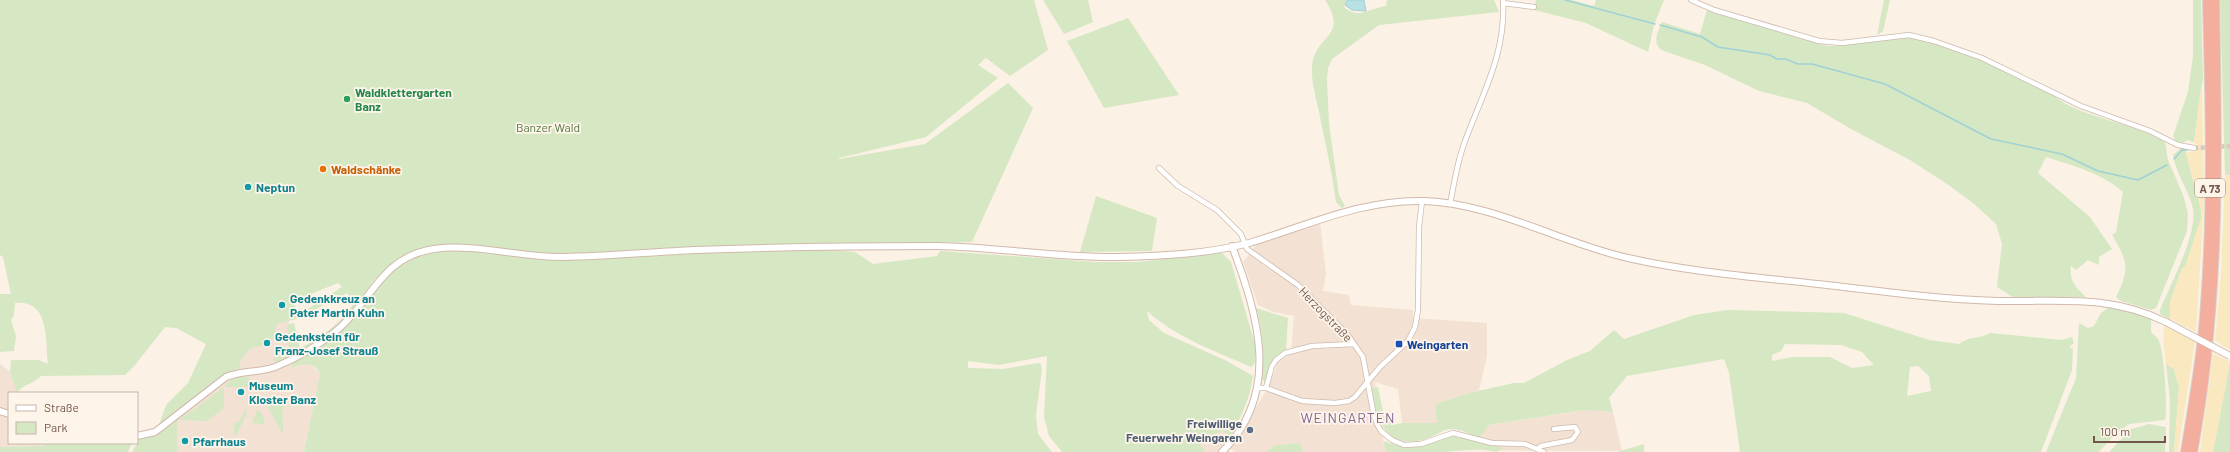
<svg xmlns="http://www.w3.org/2000/svg" width="2230" height="452" font-family="Barlow,sans-serif">
<style>
.residential{fill:#f3e2d3}
.green{fill:#d5e8c3;fill-rule:evenodd}
.sand{fill:#fae9c0}
.water{fill:#b9e1e4;stroke:#a0d1d5}
.lines{fill:none;stroke-linecap:round;stroke-linejoin:round}
.stream{stroke:#a0d1d5;stroke-width:1.5}
.street-tunnel{stroke:#d9cabe;stroke-width:4.5;stroke-dasharray:4.5 2;stroke-linecap:butt}
.street-casing{stroke:#cebaae;stroke-width:6}
.secondary-casing{stroke:#d1b9ab;stroke-width:8}
.highway-casing{stroke:#d8d0cd;stroke-width:10}
.street{stroke:#fff;stroke-width:4.5}
.secondary{stroke:#fff;stroke-width:6}
.highway{stroke:#f3ae9d;stroke-width:8}
.secondary-bridge-casing{stroke:#d1b9ab;stroke-width:8;stroke-linecap:butt}
.secondary-bridge{stroke:#fff;stroke-width:6}
.leisure-dot{fill:#2e9e5b;stroke:#fef5ea;stroke-width:1.5}
.food-dot{fill:#e8710a;stroke:#fef5ea;stroke-width:1.5}
.culture-dot{fill:#0f9aa8;stroke:#fef5ea;stroke-width:1.5}
.transit-dot{fill:#1a4fb4;stroke:#fef5ea;stroke-width:1.5}
.service-dot{fill:#5c6f8a;stroke:#fef5ea;stroke-width:1.5}
.labels{text-anchor:middle;dominant-baseline:central;stroke-width:3.5;stroke-linejoin:round;paint-order:stroke}
.shield{fill:#fef5ea;stroke:#9d867b;stroke-width:1}
.shield-label{font-size:11px;font-weight:bold;fill:#73564b}
.leisure-label{font-size:12px;font-weight:bold;fill:#27864d;stroke:#fef5ea;text-anchor:start}
.park-label{font-size:12px;fill:#567843;stroke:#fef5ea}
.food-label{font-size:12px;font-weight:bold;fill:#c56008;stroke:#fef5ea;text-anchor:start}
.culture-label{font-size:12px;font-weight:bold;fill:#0d838f;stroke:#fef5ea;text-anchor:start}
.street-label{font-size:12px;fill:#73564b;stroke:#fef5ea}
.transit-label{font-size:12px;font-weight:bold;fill:#164399;stroke:#fef5ea;text-anchor:start}
.service-label{font-size:12px;font-weight:bold;fill:#4e5e75;stroke:#fef5ea;text-anchor:end}
.quarter-label{font-size:14px;letter-spacing:1px;fill:#836696;stroke:#fef5ea}
</style>
<rect width="100%" height="100%" fill="#fbf1e4"/>
<path class="residential" d="M1320 223 1326 273 1323 291 1349 295 1351 305 1413 310V318L1487 323V356L1479 390 1435 404 1437 423H1402L1398 389 1375 382 1385 452H1303L1299 443 1276 445 1265 452H1235L1230 448 1226 452H1206L1199 445 1222 429 1236 442 1270 384 1278 362 1291 353 1294 316 1274 312 1258 305 1243 262 1256 245Z
M289 320 292 368 307 363 311 364 320 374 304 452H177V420L172 412 250 348 266 339 276 323Z
M0 364 10 372 17 393H9V443H46L43 446 0 447Z
M1584 410 1613 412 1622 451 1454 450 1475 446 1489 425Z"/>
<path class="green" d="M0 0H1034L1048 50 1010 76 986 58 978 65 998 78 926 137 839 158V159L925 144 1008 83 1033 108 972 242 808 245 544 255 451 244 430 247 406 256 393 265 374 280 349 315 334 331 282 361 274 362 273 357 277 359 282 350 289 349 287 325 294 323 300 348C323 336 339 325 354 303L347 293 299 318 303 312 342 287 338 283 301 298 300 296 292 299 298 314 296 319 277 324 273 340 266 339 264 345 250 349 239 363 241 368 223 375 159 425 166 405 188 383 206 344 176 328 165 327 135 365 125 375 41 376C34 384 23 384 17 393L10 372 11 360H39L48 364C45 340 50 299 15 303L14 315 11 320 16 336 14 351 0 352V294H11L3 257 0 255Z
M1043 0H1088L1093 22 1064 34Z
M1325 0H1346L1344 7C1358 20 1370 8 1386 6L1387 0H1494L1499 12 1379 25 1332 59 1328 68 1327 80 1329 124 1339 195 1345 206 1342 208 1336 202C1332 172 1325 142 1319 112 1316 97 1311 82 1312 67 1314 34 1350 38 1325 0Z
M1536 0H1572L1594 6 1596 0H1664L1654 25 1648 52 1586 23 1534 10Z
M1884 0H1890L1883 31 1877 35Z
M2193 0H2201L2203 79 2194 142 2187 140 2183 143 2176 141 2173 136 2188 92 2193 56Z
M2220 0H2230V175H2225Z
M1707 10 1828 46C1859 46 1891 33 1922 40 1963 49 2015 72 2051 94 2056 97 2060 101 2066 104 2097 120 2134 124 2165 142L2168 160 2183 195 2188 213 2187 231 2156 308 2151 310 2121 301 2116 297C2130 269 2128 261 2112 235L2116 232 2123 192C2102 173 2073 166 2046 157L2038 173 2090 217 2112 249 2099 257V265L2088 260 2076 270 2071 266C2069 281 2075 287 2086 297L2014 298 1997 287 2002 244 1996 224 1973 203 1947 184 1910 160 1851 129 1807 103 1759 91 1705 65 1661 50C1652 42 1658 32 1662 22L1700 34Z
M1128 18 1179 95 1104 108 1067 41Z
M2181 148H2187L2186 153 2201 210V219L2185 268H2182L2170 302V319L2160 314V310C2170 285 2197 236 2193 209 2189 190 2176 174 2173 155Z
M1096 196 1157 218 1152 251 1080 252Z
M453 250 553 259 755 251 833 250 855 252 873 264 937 256 940 251 1097 262H1138L1221 252 1231 262 1255 344V363L1251 367C1215 351 1177 338 1147 311L1149 320 1164 333 1227 361 1253 376C1250 399 1241 417 1230 437L1222 430 1200 445 1206 452H1062L1049 436 1044 417 1047 356 999 365 968 361V368L1003 369 1038 363 1041 364 1042 369 1036 415 1038 434 1052 452H304L320 374C314 361 304 363 292 368L291 361C309 352 330 342 345 328 356 318 363 305 371 294 393 265 417 253 453 250Z
M2109 307 2132 312 2151 319V332C2153 334 2157 337 2158 339 2164 348 2168 409 2165 420L2129 424 2114 435 2099 452H2046L2076 378 2079 323 2088 328 2094 326 2101 313Z
M1256 308 1288 318 1286 350 1275 357 1265 382 1262 379C1263 355 1264 330 1256 308Z
M1728 310 1844 313 1929 340 1959 344C1971 335 1978 340 1990 333L2062 340 2072 337 2074 343 2069 347 2073 349 2072 370 2041 452H1740L1729 373 1724 359 1627 376 1609 398 1613 412 1583 410 1489 425 1480 438C1471 434 1460 429 1450 429 1441 430 1432 438 1422 440 1383 449 1377 418 1371 388L1378 387 1384 416 1392 425 1402 423H1437L1435 404 1473 392 1514 383H1524L1567 360 1590 351 1614 330 1624 339 1694 315ZM1785 344 1841 345 1862 352 1874 365 1852 368 1830 357H1793L1772 361V355L1781 351ZM1918 366 1929 376 1931 391 1907 396 1910 367Z
M2230 362V452H2213Z
M2166 364 2174 369 2179 388 2174 452H2169L2170 400Z
M238 376 249 377 255 387H224V408L207 421 179 420 224 387 230 380Z
M268 401H283V435L268 408Z
M245 410 247 413 237 434 234 437V423L240 420Z
M257 410 261 412 265 421 264 424 252 423Z
M177 420V452H132L141 437 159 434Z
M2149 424 2166 427 2165 452H2109L2131 429Z
M1449 436C1468 438 1485 445 1504 448L1496 452 1478 449 1444 452H1385L1384 441C1411 452 1423 447 1449 436Z
M46 443H132L128 452H0V447L43 446Z
M1300 443 1303 452H1265L1276 445Z
M1644 444V452H1617Z"/>
<path class="sand" d="M2202 79 2204 204 2196 332 2170 319V302L2182 268 2185 267 2201 219V210L2186 153 2196 151 2198 146 2194 142Z
M2225 175H2230V350L2215 340 2221 274Z
M2164 326 2195 342 2178 452H2174L2179 388 2174 369 2166 364 2163 337Z
M2213 353 2230 362 2213 452H2200Z"/>
<path class="water" d="M1347 0H1364L1366 11 1352 10 1345 5Z"/>
<g class="lines">
<path class="stream" d="M1565 0 1655 24
M1660 25 1702 37 1718 47 1770 55 1777 59H1786L1798 64H1812L1885 84 1991 139 2062 154 2098 171 2138 180 2167 165
M2174 159 2182 150 2196 149"/>
<path class="street-tunnel" d="M2194 148 2230 146"/>
<g class="street-casing">
<path id="street" d="M1691 0 1714 10 1819 41 1842 43 1909 35 1934 41 1982 58 2081 106 2150 131 2178 145 2194 148
M1503 3 1534 7
M1159 168 1178 186 1217 210 1241 234 1247 249 1298 285 1347 334 1363 357 1373 411 1377 424 1381 431 1392 440 1404 445 1421 444 1453 433 1492 443 1525 444 1544 452
M1450 204C1454 184 1457 163 1464 144 1482 94 1506 55 1503 0
M1258 388H1266L1302 401 1335 403 1349 401 1355 397 1380 367 1408 341 1415 327 1418 310 1419 227 1422 201
M1266 388 1272 366 1276 360 1285 353 1312 346 1354 344
M1537 449 1541 446 1572 440 1578 432 1575 427 1554 429"/>
</g>
<g class="secondary-casing">
<path id="secondary" d="M0 411 9 414
M137 436 155 432 226 377C242 370 259 373 275 367 295 359 319 345 336 331 372 302 380 257 434 249 476 243 522 258 564 257 608 256 652 252 695 250 776 247 857 246 937 246 998 247 1058 258 1119 257 1161 256 1208 254 1249 243 1307 226 1362 199 1424 201 1493 203 1561 243 1628 258 1690 272 1754 277 1818 284 1878 291 1938 299 1998 301 2061 302 2107 294 2166 322
M1222 452C1282 393 1258 315 1232 246"/>
</g>
<g class="highway-casing">
<path id="highway" d="M2185 452C2192 411 2199 370 2203 329 2213 220 2210 110 2207 0
M2193 452C2221 301 2218 153 2215 0"/>
</g>
<use href="#street" class="street"/>
<use href="#secondary" class="secondary"/>
<use href="#highway" class="highway"/>
<g class="secondary-bridge-casing">
<path id="secondary-bridge" d="M2166 322 2230 356"/>
</g>
<use href="#secondary-bridge" class="secondary-bridge"/>
</g>
<circle class="leisure-dot" cx="347" cy="99" r="4"/>
<circle class="food-dot" cx="323" cy="169" r="4"/>
<g class="culture-dot">
<circle cx="248" cy="187" r="4"/>
<circle cx="282" cy="305" r="4"/>
<circle cx="267" cy="343" r="4"/>
<circle cx="241" cy="392" r="4"/>
<circle cx="185" cy="441" r="4"/>
</g>
<rect class="transit-dot" x="1395" y="340" width="8" height="8" rx="2"/>
<circle class="service-dot" cx="1250" cy="430" r="4"/>
<g class="labels">
<rect class="shield" x="2195" y="179" width="30" height="18" rx="3"/>
<g class="shield-label">
<text x="2210" y="188">A 73</text>
</g>
<g class="leisure-label">
<text x="355" y="92">Waldklettergarten<tspan x="355" dy="14">Banz</tspan></text>
</g>
<g class="park-label">
<text x="548" y="127">Banzer Wald</text>
</g>
<g class="food-label">
<text x="331" y="169">Waldschänke</text>
</g>
<g class="culture-label">
<text x="256" y="187">Neptun</text>
<text x="290" y="298">Gedenkkreuz an<tspan x="290" dy="14">Pater Martin Kuhn</tspan></text>
<text x="275" y="336">Gedenkstein für<tspan x="275" dy="14">Franz-Josef Strauß</tspan></text>
<text x="249" y="385">Museum<tspan x="249" dy="14">Kloster Banz</tspan></text>
<text x="193" y="441">Pfarrhaus</text>
</g>
<g class="street-label">
<text transform="translate(1326 314) rotate(46)">Herzogstraße</text>
</g>
<g class="transit-label">
<text x="1407" y="344">Weingarten</text>
</g>
<g class="service-label">
<text x="1242" y="423">Freiwillige<tspan x="1242" dy="14">Feuerwehr Weingaren</tspan></text>
</g>
<g class="quarter-label">
<text x="1348" y="417">WEINGARTEN</text>
</g>
</g>
<rect x="8" y="392" width="130" height="52" fill="#fef5ea" stroke="#c6b5aa"/>
<rect x="16" y="405" width="20" height="6" fill="#ffffff" stroke="#c6b5aa"/>
<text x="44" y="412" font-size="12" fill="#73564b">Straße</text>
<rect x="16" y="422" width="20" height="12" fill="#d5e8c3" stroke="#c6b5aa"/>
<text x="44" y="432" font-size="12" fill="#73564b">Park</text>
<path d="M2094 436v6h71v-6" fill="none" stroke="#73564b" stroke-width="2"/>
<text x="2100" y="436" font-size="12" fill="#73564b" stroke="#fef5ea" stroke-width="3" paint-order="stroke">100 m</text>
</svg>
